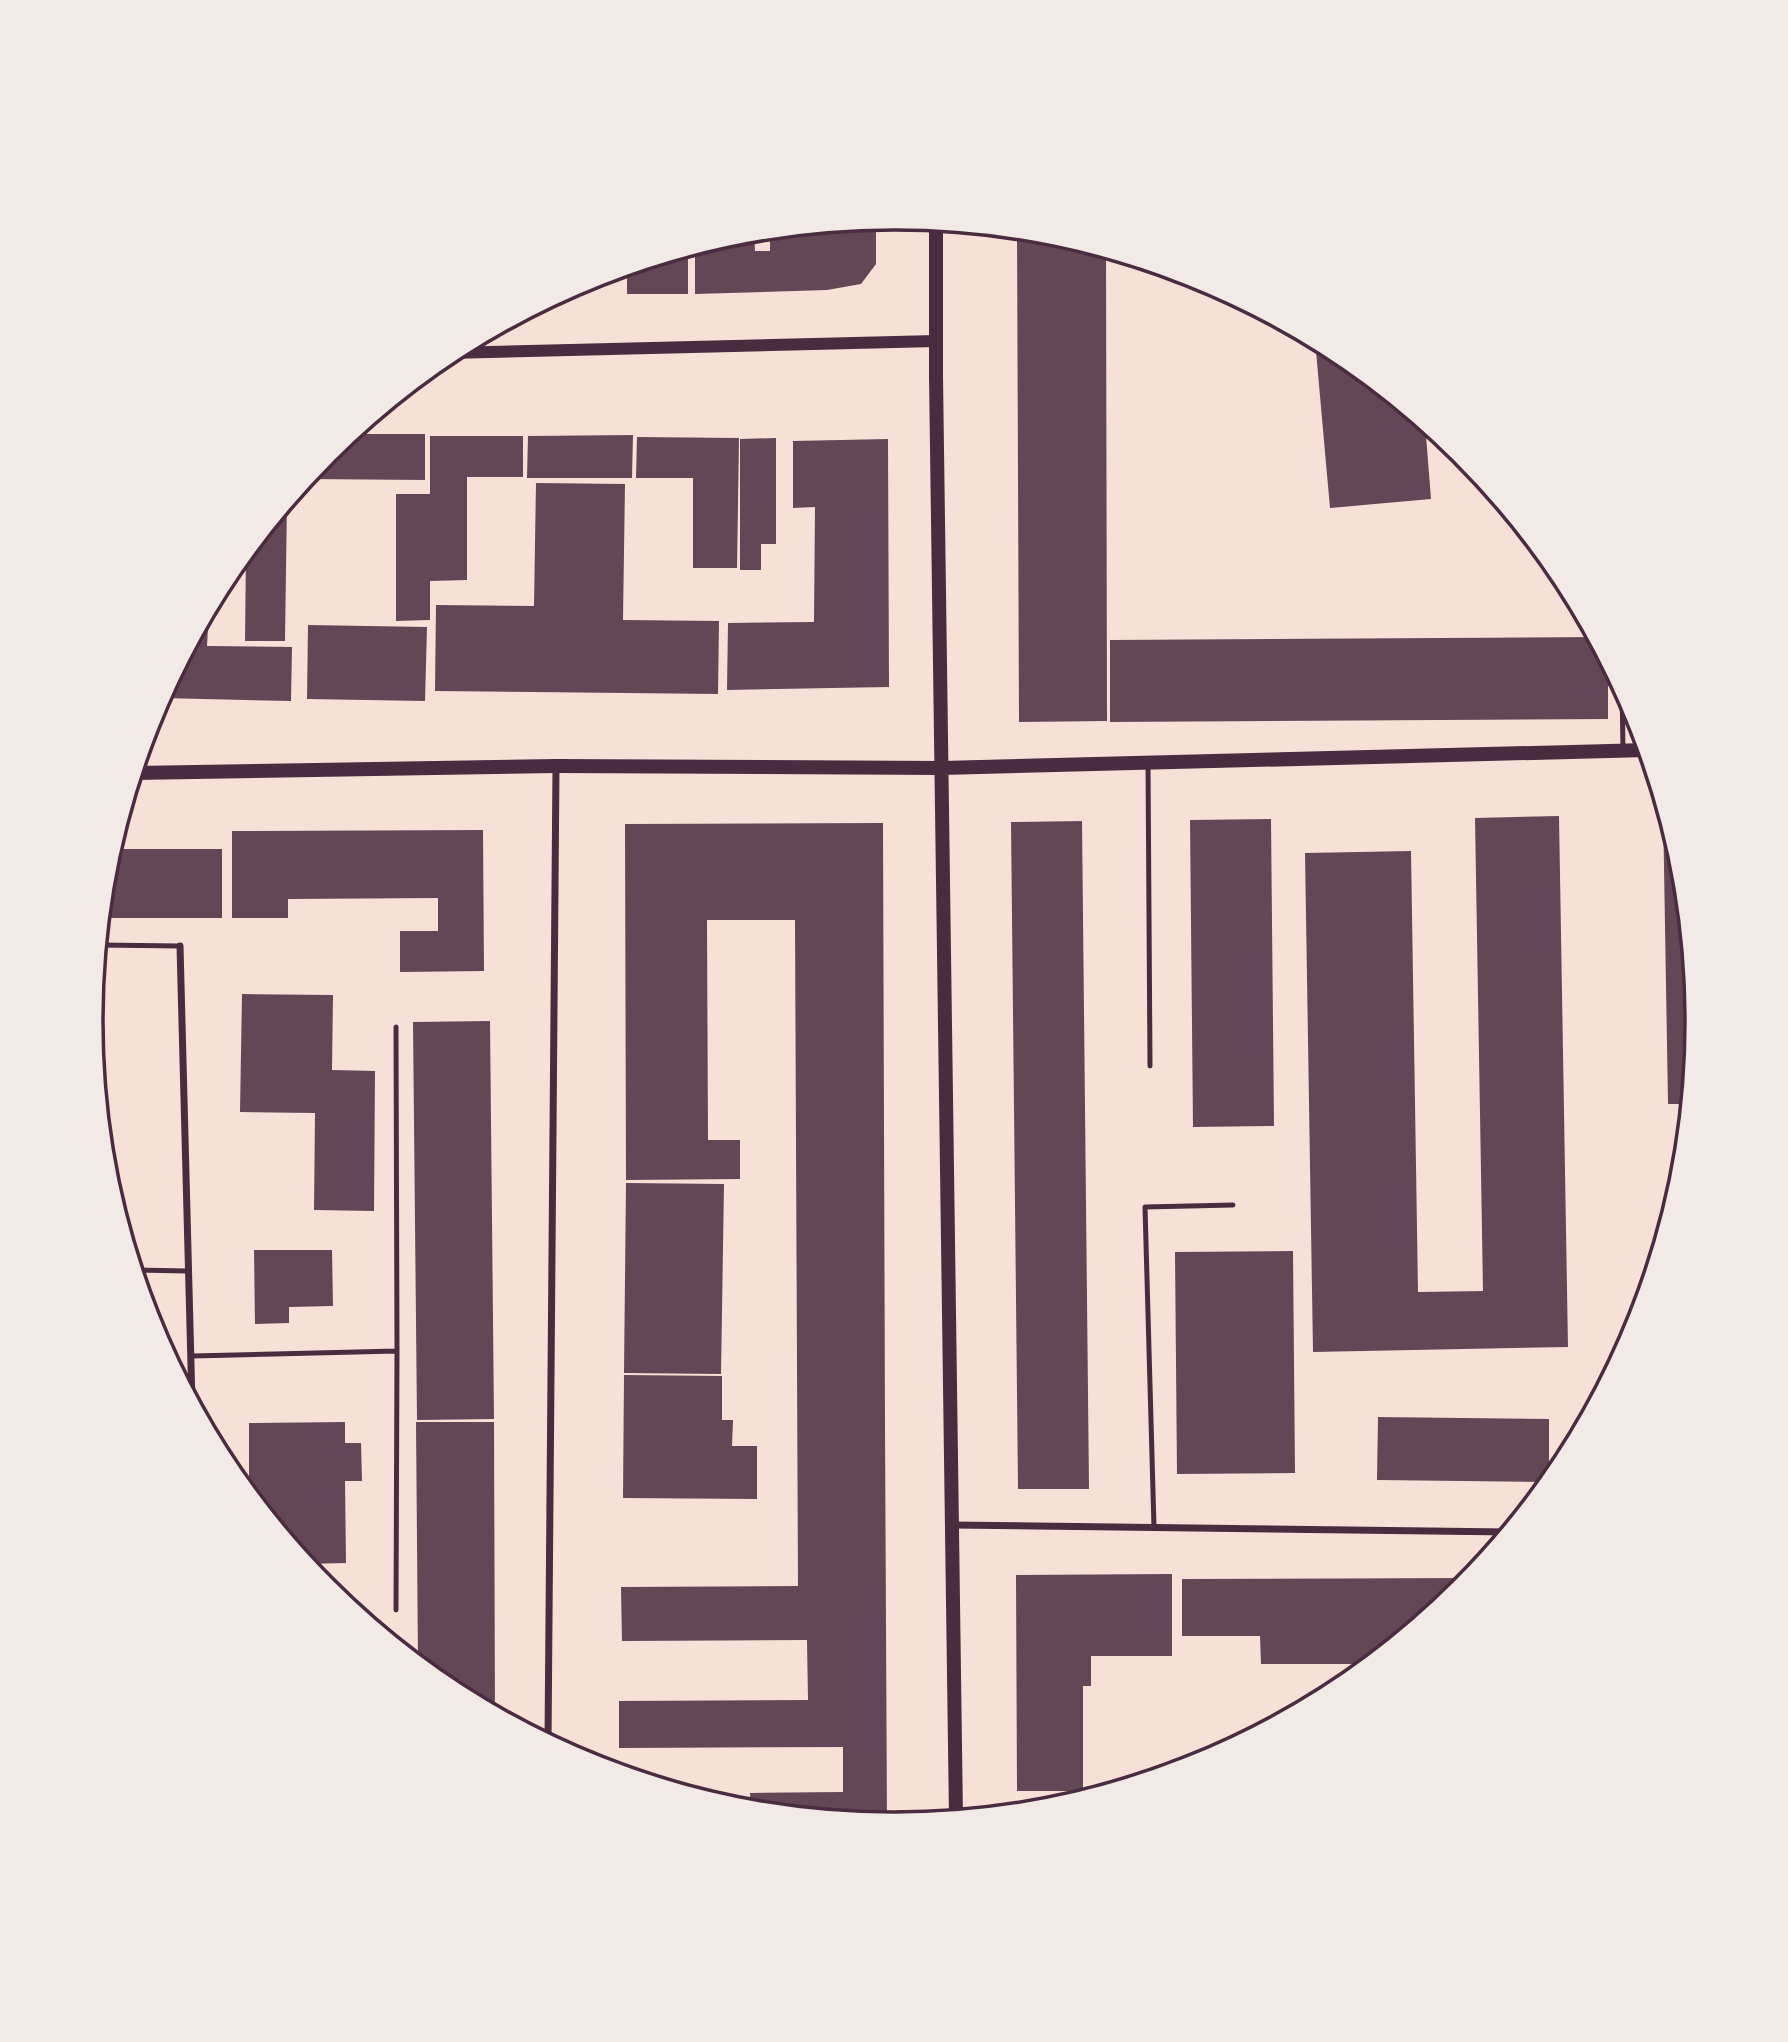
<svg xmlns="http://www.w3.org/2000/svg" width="1788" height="2042" font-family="Commissioner,sans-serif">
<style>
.building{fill:#644757}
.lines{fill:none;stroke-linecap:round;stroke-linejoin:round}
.service{stroke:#4a2c40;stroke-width:5}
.minor{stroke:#4a2c40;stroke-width:7}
.tertiary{stroke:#4a2c40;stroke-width:12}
.secondary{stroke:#4a2c40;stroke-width:14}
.rim{fill:none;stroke:#4a2c40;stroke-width:3.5}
</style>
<rect width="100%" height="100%" fill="#f7e1d7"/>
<path class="building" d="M876 220V264L861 284 827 290 695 294V246L738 233 754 232 755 251H770V230Z
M1017 230 1051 234 1106 250 1107 721 1019 722Z
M688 248V294H627V267Z
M1315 340 1340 354 1425 423 1431 499 1330 508Z
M350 434H425V480L305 479 326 453Z
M633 435 632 478H527L528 436Z
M430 436H523V477H467V580L430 581V620L396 621V494H430Z
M637 437 739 438 737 568H693V478H636Z
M776 438V544H761V570H740V439Z
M888 439 889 687 727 690 728 623 814 622 815 507 793 508V441Z
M536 483 625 484 623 620 719 621 718 694 435 691 436 605 534 606Z
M287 501 285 641H245L246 551Z
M308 625 427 627 425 701 307 699Z
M198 628H208L207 646 292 647 291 701 162 698Z
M1595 637 1621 685 1608 686V719L1110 722V640Z
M1663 807 1682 865 1697 1021 1689 1104H1668Z
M1559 816 1568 1347 1313 1352 1305 853 1411 851 1418 1292 1483 1291 1475 818Z
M1271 819 1274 1126 1193 1127 1190 820Z
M1082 821 1089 1489H1018L1011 822Z
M883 823 885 1426 887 1823 751 1810 750 1793 843 1792V1747L619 1748V1701L808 1700 807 1640 622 1641 621 1587 798 1586 795 920H707L708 1140H740V1179L626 1180 625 824Z
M483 830 484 971 400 972V931H438V898L288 899V918H232V831Z
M111 849H222V918H101L107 864Z
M242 994 333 995 332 1070 375 1071 374 1211 314 1210 315 1113 240 1112Z
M93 996H104V1137L102 1138 91 1021Z
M490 1021 494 1419 417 1420 413 1022Z
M626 1183 724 1184 721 1374 624 1373Z
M254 1250H332L333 1306 289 1307V1323L255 1324Z
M1293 1251 1295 1473 1177 1474 1175 1252Z
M624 1375 722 1376V1420H733L732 1446H757V1499L623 1498Z
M1378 1417 1549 1419V1482L1377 1480Z
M345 1422V1443H361L362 1481H345L346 1563 306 1564 249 1495V1423Z
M416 1422H494L495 1714 448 1688 418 1664Z
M1172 1574V1656H1091V1686H1083V1791H1017L1016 1575Z
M1471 1578 1462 1589 1370 1664H1261L1260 1636H1182V1579Z
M635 1777H656V1784L635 1778Z"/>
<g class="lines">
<path class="service" d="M1622 687 1623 750
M1148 763 1150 1066
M99 945 180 946
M135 1270 188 1271
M192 1356 397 1351 396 1027
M1154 1527 1145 1207 1233 1205
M396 1610 397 1351"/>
<path class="minor" d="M180 946 192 1403
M953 1525 1509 1532
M548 1742 556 766"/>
<path class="tertiary" d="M448 353 936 341"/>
<path class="secondary" d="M936 222V376L956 1818
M134 773 556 766 942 768 1647 750"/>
</g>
<path d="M0 0H1788V2042H0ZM103 1021a791 791 0 1 1 1582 0a791 791 0 1 1-1582 0Z" fill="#f1eae7" fill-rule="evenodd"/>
<path class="rim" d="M103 1021a791 791 0 1 1 1582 0a791 791 0 1 1-1582 0Z"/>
</svg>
